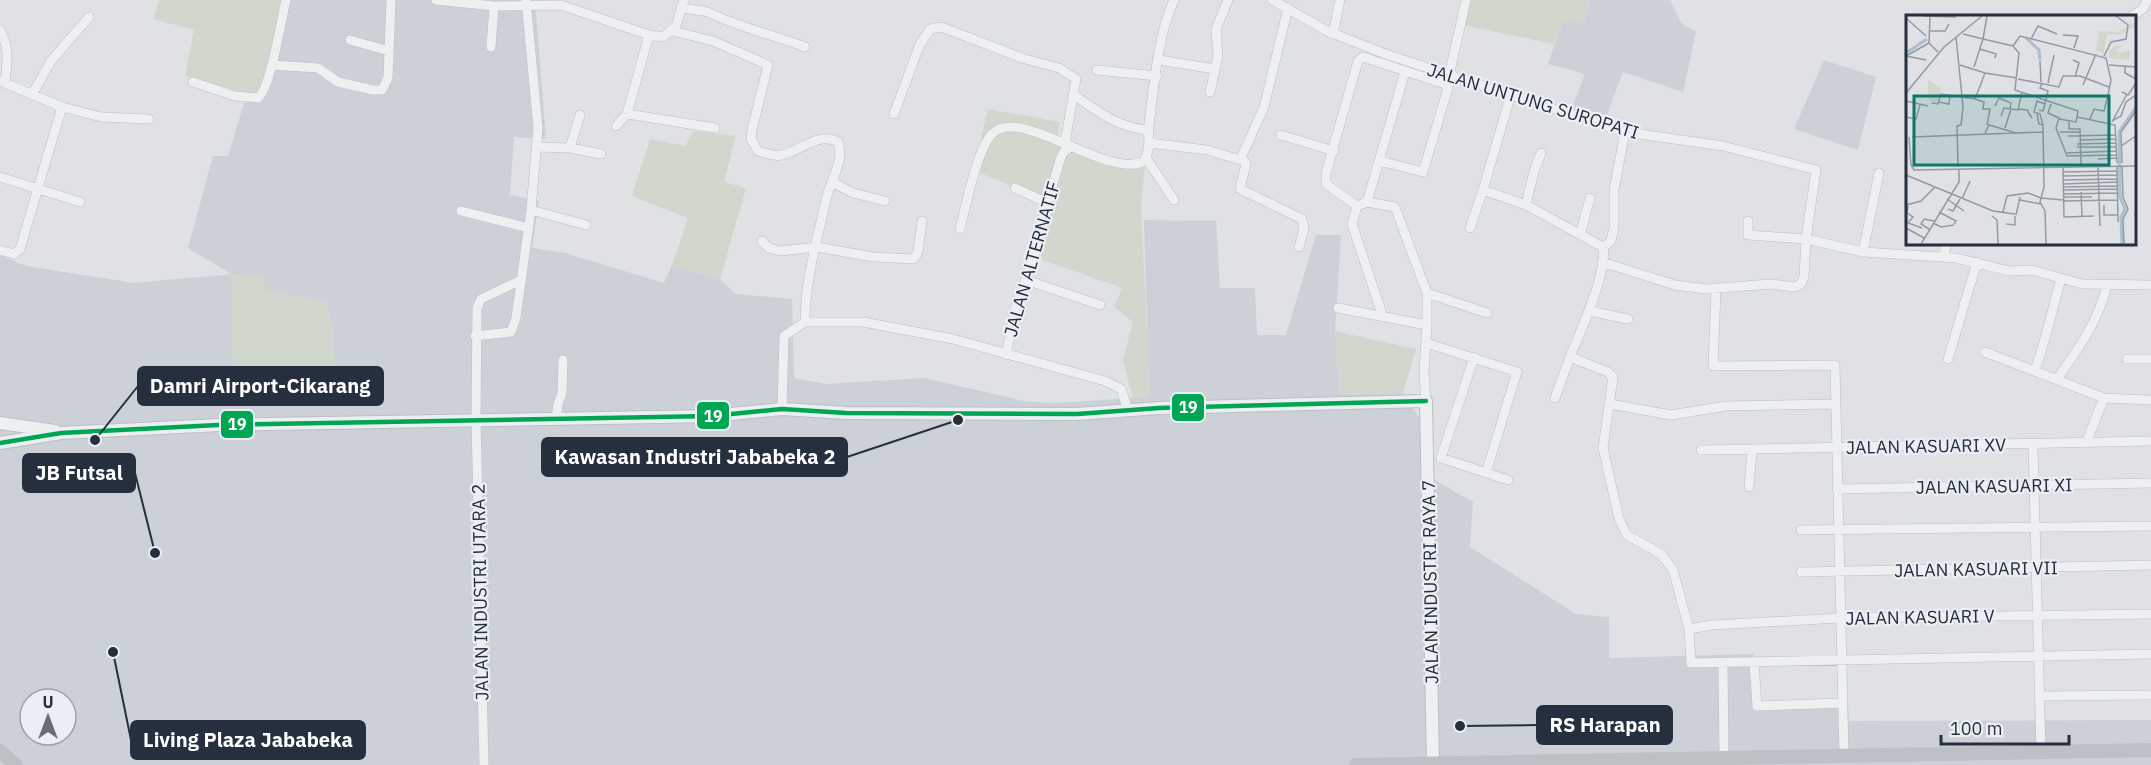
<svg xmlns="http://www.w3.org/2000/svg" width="2151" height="765" font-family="'IBM Plex Sans',sans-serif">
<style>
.built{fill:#ccd1d8;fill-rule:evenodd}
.green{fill:#d0d8ce}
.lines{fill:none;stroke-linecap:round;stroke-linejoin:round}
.minor-casing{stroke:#bdbfc2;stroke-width:10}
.tertiary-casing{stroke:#bdbfc2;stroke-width:14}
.minor{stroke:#edeff1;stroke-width:9}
.tertiary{stroke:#edeff1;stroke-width:12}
.secondary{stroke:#bdc0c4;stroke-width:14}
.bus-1-casing{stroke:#ebeff5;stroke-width:9}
.bus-1{stroke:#00a651;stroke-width:4.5}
.labels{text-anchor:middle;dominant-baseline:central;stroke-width:4.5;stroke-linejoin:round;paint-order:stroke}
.street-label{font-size:18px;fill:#252f3e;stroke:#ebeff5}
.inset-river{fill:none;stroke:#aabfd2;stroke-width:3}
.inset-road{fill:none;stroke:#959aa2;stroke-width:1.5}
.view{fill:#0f766e;fill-opacity:0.15;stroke:#0f766e;stroke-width:3}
.inset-edge{fill:none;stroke:#252f3e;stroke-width:3}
.leader{fill:none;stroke:#252f3e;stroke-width:2}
.callout-dot{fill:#252f3e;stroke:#ebeff5;stroke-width:2}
.callout{fill:#252f3e;stroke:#252f3e;stroke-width:2}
.callout-label{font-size:20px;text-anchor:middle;font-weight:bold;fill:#fff}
.line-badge{stroke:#ebeff5;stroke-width:2}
.badge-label{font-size:16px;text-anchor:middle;font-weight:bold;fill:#fff}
</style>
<rect width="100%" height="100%" fill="#dfe1e4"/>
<path class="built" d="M287 0H535L546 139 514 137 510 195 539 201 532 248 565 253 664 283 672 265 720 279 736 294 792 299 794 378 827 384 924 378 1024 401 1053 403 1149 397 1144 220 1216 221 1220 288H1255L1257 335H1286L1316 235H1341L1335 330 1340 394 1403 393 1424 425V474L1473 502 1470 547 1576 614 1609 617V658L1753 654 1756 706 1848 704 1849 721 2151 720V765H0V255L26 266 134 283 231 274 188 248 213 156H228L244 103 263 98ZM333 331 257 392 252 367 232 365ZM30 699H66V735H30Z
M1589 0H1670L1681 23 1696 32 1683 92 1623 72 1604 123 1570 112 1585 74 1548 64 1563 20 1585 22Z
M1824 60 1876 77 1858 150 1794 129Z"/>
<path class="green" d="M159 0H287L263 98 185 76 194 30 153 19Z
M1470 0H1589L1585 23 1563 20 1554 44 1463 25Z
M988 109 1060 122 1056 145 1145 166 1141 207 1150 397 1133 398 1123 360 1133 322 1114 307 1122 288 1040 259 1051 202 978 172 982 134Z
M694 131 736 136 724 182 746 188 720 279 672 265 688 218 632 196 650 139 685 146Z
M232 274 264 276 265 291 327 301 333 331 336 390 257 392 252 367 232 365Z
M1335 331 1416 349 1403 393 1340 394Z"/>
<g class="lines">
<g class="minor-casing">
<path id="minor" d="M436 0 494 6 561 5 649 35 663 37 676 26 684 0
M1272 0 1327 31 1388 55 1625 132 1723 146 1816 170 1806 239 1863 252 1956 258 2010 271 2032 270 2082 284 2151 285
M682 7C691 11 701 9 710 13 739 27 773 35 805 47
M2132 16 2143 9 2147 0
M0 30C10 47 7 63 5 83
M673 31 713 41 768 65 752 130 751 139 758 151C765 153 775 157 782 155 801 151 818 131 838 142 845 160 830 182 826 200 817 240 805 281 805 322
M1333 34 1340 0
M350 40 389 51
M491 47 494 6
M1159 60 1215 69
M272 65 318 68 338 82 373 90H382L388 78 391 0
M1097 70 1157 76
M1449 76 1466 0
M0 81 62 107 101 117 149 119
M193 82 235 96 258 98C271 87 281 20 286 0
M1210 92 1218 56 1216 29 1228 0
M33 93 51 61 89 17
M1511 94 1483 190 1526 205 1603 247C1608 272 1580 332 1570 357L1608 372 1613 377 1603 448 1619 519 1627 535 1661 554 1673 570 1689 629 1691 663 2151 654
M1074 95C1097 111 1120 129 1149 130
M627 114 715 128
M894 114 920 44 930 29 941 27 1025 59 1059 68 1076 79 1065 143
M616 126 627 114 649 35
M1281 135 1334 151
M1149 143 1207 150 1244 161 1246 164 1240 189 1302 219 1304 228 1299 247
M538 147 570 148 601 154
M570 148 580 115
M1146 158 1174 200
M1241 158 1264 107 1288 8
M1380 161 1423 172 1448 88 1445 84 1363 57 1358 61 1326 173V184L1357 206 1367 202 1395 207 1427 293V325
M0 177 80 202
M832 182 853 193 885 201
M1015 188 1048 203
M1367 202 1405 72
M1526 205 1534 171 1541 153
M1357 206 1352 224 1383 317
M531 210 586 225
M461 211 529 228
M1470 228 1483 190
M960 229C966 207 977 149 992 134 1020 104 1109 181 1144 161 1151 150 1148 137 1149 124 1154 86 1158 34 1174 0
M1580 235 1590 198
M762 241 769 248 780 251 817 247 873 257 914 259 918 252 922 221
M1603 247 1611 241 1614 227V190L1625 132
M0 250 14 254 20 249 62 107
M1863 252 1879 173
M1943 258 1947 243
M1602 262 1675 285 1706 289 1771 284 1795 287 1801 284 1804 277 1806 239 1748 235V221
M1026 280 1100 305
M1716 290 1713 366 1835 365 1844 755
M1427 293 1487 313
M1338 308 1427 325 1424 373 1426 401
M1589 311 1628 319
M475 336 511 332 516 318 531 210 538 128 526 0
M1426 343 1517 372 1486 473
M1985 352 2104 398 2086 443
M1006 355 1016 306 1036 251 1041 224 1061 157 1065 150 1071 147
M1474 357 1441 458 1508 480
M1948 359 1977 262
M2127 359H2151
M2035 370C2046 340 2052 310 2061 279
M2057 379C2079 348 2098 322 2107 285
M1555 398 1570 357
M2104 398 2151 400
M1610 404 1671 415 1726 406 1835 404
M782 409 784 336 805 322H863L953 339 1105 381 1121 389 1128 410
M556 418 558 404 562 393 563 360
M2033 444 2041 752
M1701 450 2151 441
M1749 487 1752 450
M1837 489 2151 483
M1801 530 2151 526
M1801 572 2151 565
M1689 629 1712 625 1840 618 2151 614
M1723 663 1724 758
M1754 663 1757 706 1842 703
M2039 696 2151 695
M484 765 476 420 477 308 481 299 519 281"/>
</g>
<g class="tertiary-casing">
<path id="tertiary" d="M0 423 55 431
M0 443 61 433 218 425 711 416 782 409 846 413 1077 414 1159 408 1426 401 1433 765"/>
</g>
<use href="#minor" class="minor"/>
<use href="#tertiary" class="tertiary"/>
<path class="secondary" d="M0 751 16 765
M1356 765 2151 750"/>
<g class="bus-1-casing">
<path id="bus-1" d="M0 443 61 433 218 425 711 416 782 409 846 413 1077 414 1159 408 1426 401"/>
</g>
<use href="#bus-1" class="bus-1"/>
</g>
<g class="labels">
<g class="street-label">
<text transform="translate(1533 101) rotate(17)">JALAN UNTUNG SUROPATI</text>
<text transform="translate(1032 259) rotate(-74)">JALAN ALTERNATIF</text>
<text transform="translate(1926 446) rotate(-1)">JALAN KASUARI XV</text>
<text transform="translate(1994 486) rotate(-1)">JALAN KASUARI XI</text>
<text transform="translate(1976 569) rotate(-1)">JALAN KASUARI VII</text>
<text transform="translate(1430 582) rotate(-91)">JALAN INDUSTRI RAYA 7</text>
<text transform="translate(480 592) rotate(-91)">JALAN INDUSTRI UTARA 2</text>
<text transform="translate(1920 617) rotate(-1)">JALAN KASUARI V</text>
</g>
</g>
<g transform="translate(1906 15)">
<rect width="230" height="230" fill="#dfe1e4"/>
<path d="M229 7V12L213 20 201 19 198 38 190 35 193 16 212 17ZM212 30 216 31 210 35 214 38 225 35 223 45 203 43V35ZM22 65 35 73 33 87 25 88 22 82Z" fill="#d0d8ce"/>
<path class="inset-river" d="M120 23 133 35 134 45M0 38 21 24M216 229 215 202 219 194 214 182 213 117 230 92"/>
<path class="inset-road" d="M17 1 50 2M24 1 23 28 32 37M81 1 77 24 107 31 113 38 109 75 172 96 171 102 209 110 211 148M0 3 20 21M24 16H39L43 9M57 19 77 24 68 52M157 20 172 21 168 33M50 22 57 92 55 110 51 111M125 24 132 11 151 19M107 31 114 21 200 43 205 65 202 80 198 96 188 94 184 104M74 34 90 39 89 43M0 41 23 28M0 41 20 45M198 41 205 27 220 24 222 10 210 1M167 45 173 48 169 62M134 46 135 67M54 50 79 58M203 50 230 52M219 51V58L230 64M79 58 111 63M112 64 153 72 157 61H174L203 72M136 68 134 73 142 76 139 88M142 68 148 40M177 70 190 39M216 77 222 80 230 68M0 78 38 32 76 1M69 84 78 87 77 94H84L81 110M0 86 22 91M33 87 43 89 44 80M26 88 32 89 35 79 69 84 79 58M145 89 142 98 153 103 150 113 161 141 211 140M89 91 93 83 105 88 104 94M112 94 121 95 126 103M133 95 137 96 139 89 131 86 128 97 134 99 137 110M131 99 133 109 137 110 138 172 134 187 139 196 140 229M95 101 98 93 112 95 116 77M0 102 10 104 14 90M153 104 170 107 171 102M206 106 215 101 220 87 230 80M163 107V114H174L175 149M206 107 221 79M51 110 52 152M99 113 105 94M154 117H174M79 118 83 110 110 118M162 121 210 120M3 122 5 150 8 155 230 151M6 122 137 117M174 125 210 124M171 129 210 128M215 131 230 121M171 132H210M161 138 210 136M192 144 211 143M216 148 215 117 230 96M192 152 194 211M211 152 212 207M216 152 217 182 222 194 217 204 218 229M157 153 158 202 188 201M157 157 211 156M0 160 87 196 109 199M157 161 211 160M157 165 211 164M157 169 211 167M157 172 211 171M157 175 211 174M175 177 176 201M157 179 211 178M157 182H186M135 183 157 185M41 184 58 196M56 184 64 166M114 185 135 189M157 186 212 185M0 190 15 186 29 172M198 190V200H212M2 191 1 198 7 202 2 208 16 213M42 194 47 196 54 184M33 197 50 206 48 209M97 197 101 181 122 178 135 183M110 200 114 182M86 201 91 205 92 229M27 208 35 212 48 210M100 209 109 210V201M0 213 18 223M23 214 15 209 18 204 28 206M15 229 53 167V155"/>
<path class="view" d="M8 81H203V150H8Z"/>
<rect width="230" height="230" class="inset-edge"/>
</g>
<path class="leader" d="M95 440L138 386M958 420L847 457M155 553L135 473M1460 726L1537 725M113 652L131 740"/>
<g class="callout-dot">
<circle cx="95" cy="440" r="6"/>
<circle cx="958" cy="420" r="6"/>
<circle cx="155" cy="553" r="6"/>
<circle cx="1460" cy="726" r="6"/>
<circle cx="113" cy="652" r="6"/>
</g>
<g class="callout">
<rect x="138" y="367" width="245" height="38" rx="6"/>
<rect x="542" y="438" width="305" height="38" rx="6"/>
<rect x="23" y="454" width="112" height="38" rx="6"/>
<rect x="1537" y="706" width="135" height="38" rx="6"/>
<rect x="131" y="721" width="234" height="38" rx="6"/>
</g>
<g class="callout-label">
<text x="260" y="393">Damri Airport-Cikarang</text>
<text x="695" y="464">Kawasan Industri Jababeka 2</text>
<text x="79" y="480">JB Futsal</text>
<text x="1605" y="732">RS Harapan</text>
<text x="248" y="747">Living Plaza Jababeka</text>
</g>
<g class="line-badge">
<rect x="1171" y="393" width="34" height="29" rx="6" fill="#00a651"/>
<rect x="696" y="401" width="34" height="29" rx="6" fill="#00a651"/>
<rect x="220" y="410" width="34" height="29" rx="6" fill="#00a651"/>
</g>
<g class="badge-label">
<text x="1188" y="413">19</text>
<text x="713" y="422">19</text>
<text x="237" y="430">19</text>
</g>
<g transform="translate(48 717)"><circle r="28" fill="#ebeff5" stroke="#9ca2ac" stroke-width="1.5"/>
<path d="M0-4.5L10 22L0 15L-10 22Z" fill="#666d78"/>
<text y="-9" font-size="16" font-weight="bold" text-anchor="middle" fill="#252f3e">U</text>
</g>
<path d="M1941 735v9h128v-9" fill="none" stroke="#252f3e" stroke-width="3"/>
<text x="1950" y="735" font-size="18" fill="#252f3e" stroke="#ebeff5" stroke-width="4.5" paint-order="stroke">100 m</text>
</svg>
